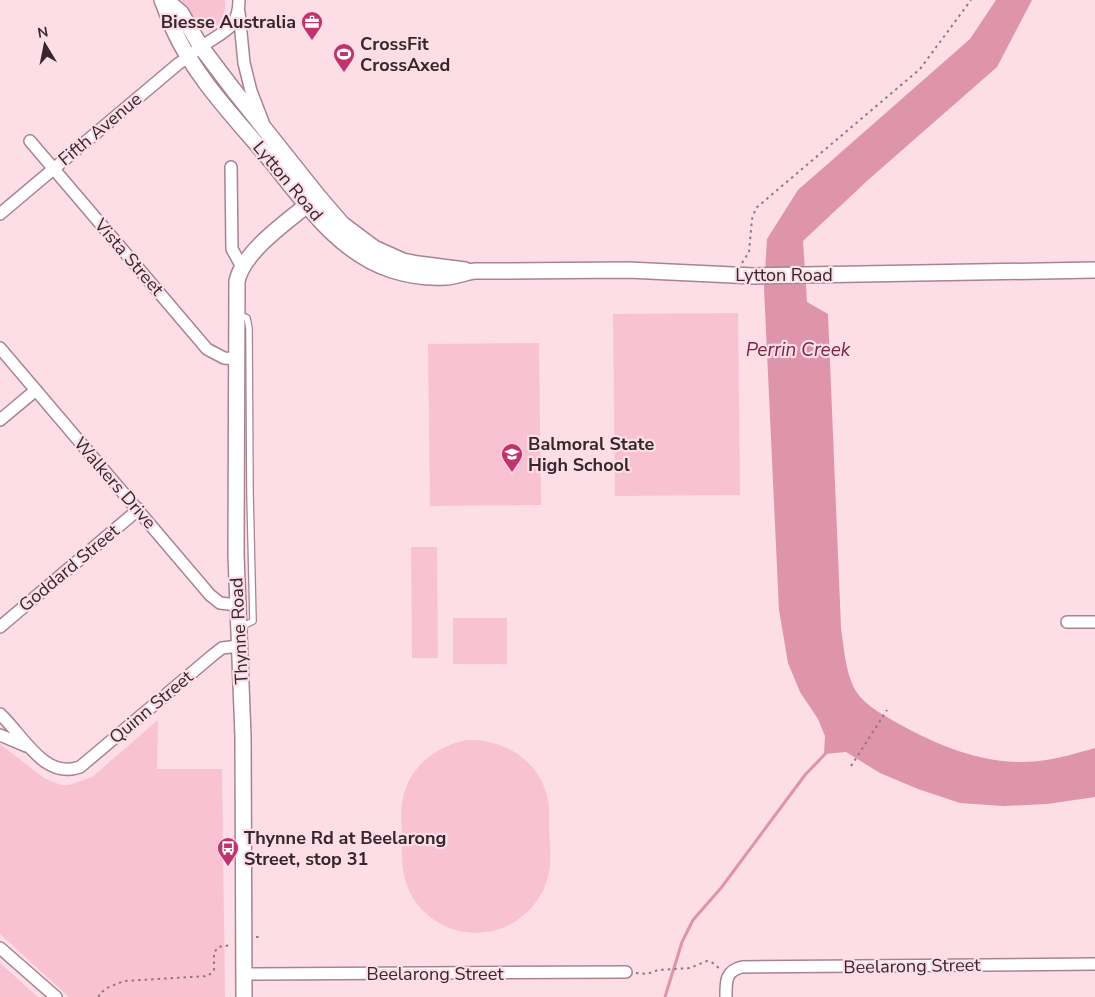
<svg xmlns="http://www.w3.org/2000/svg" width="1095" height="997" font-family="'Nunito Sans',sans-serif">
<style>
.green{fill:#f9c2d2}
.water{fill:#de94ab}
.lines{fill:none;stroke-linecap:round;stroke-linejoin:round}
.stream{stroke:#de94ab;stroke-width:3}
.lane-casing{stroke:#a8848e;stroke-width:8}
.street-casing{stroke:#a8848e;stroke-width:14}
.secondary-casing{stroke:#a8848e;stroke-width:18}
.path{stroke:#8f797f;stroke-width:2;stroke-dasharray:2.5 4;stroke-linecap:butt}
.lane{stroke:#fff;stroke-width:5.5}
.street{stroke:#fff;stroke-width:11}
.secondary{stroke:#fff;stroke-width:15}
.labels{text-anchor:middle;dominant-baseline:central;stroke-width:4.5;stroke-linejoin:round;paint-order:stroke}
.poi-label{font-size:18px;font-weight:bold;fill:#35272b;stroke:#fddde6;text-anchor:start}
.street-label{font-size:18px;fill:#35272b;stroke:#fddde6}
.water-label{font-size:19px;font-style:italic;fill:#792446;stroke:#fddde6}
</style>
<rect width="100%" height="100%" fill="#fddde6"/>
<path class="green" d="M181 0H225C226 13 221 30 206 29 202 28 198 27 195 24 189 18 185 8 181 0Z
M738 313 740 495 615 496 613 314Z
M539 343 541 505 430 506 428 344Z
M411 547H437L438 658H412Z
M453 618H507V664H453Z
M158 720 157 769H222L225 997H69L0 934V744L44 778 61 785H69L92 777Z
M467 740C503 739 538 759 547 796 550 806 549 819 549 830 550 841 551 853 550 864 548 898 520 928 486 932 451 937 417 916 406 883 401 868 402 853 402 838 402 827 400 815 402 804 406 769 435 746 467 740Z
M0 963 38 997H0Z"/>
<path class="water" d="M996 0H1032L997 67 868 180 803 241 807 302 828 314 841 628C844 648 845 669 854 688 863 705 885 716 901 725 943 748 991 767 1039 761 1058 759 1077 753 1095 748V797L1047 804 1003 806 960 803 918 789 880 773 846 752 824 754 825 736 818 719 800 692 788 663 779 610 764 288 767 239 798 190 970 39Z"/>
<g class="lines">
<path class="stream" d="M665 997 682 942 693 920 721 888 805 775 827 752"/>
<g class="lane-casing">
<path id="lane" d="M238 314 247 318 249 328 250 494 253 621 239 628"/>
</g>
<g class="street-casing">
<path id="street" d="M239 12 244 63 251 91 263 122
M30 141 207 349 224 358 236 359
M231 167 232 249 242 267
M0 214 178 64C187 58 195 51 204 45 224 31 239 28 239 0
M0 348 210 595 220 603 237 605
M0 420 36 390
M1067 622H1095
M0 627 139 509
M0 714C23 735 44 780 80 767L213 655 222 648 239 646
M0 735 26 746
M0 948 56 997
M244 974 626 972
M726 997C726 982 725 971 742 967L1095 964"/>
</g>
<g class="secondary-casing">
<path id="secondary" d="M162 0C166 9 169 19 173 28 195 78 238 121 272 162 306 204 339 253 392 270 408 275 428 278 445 277 455 277 465 272 475 271 481 271 487 271 494 271L628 270 754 276 1095 270
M166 0 181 13 201 47 232 88 318 196 342 224 374 248 403 261 418 264 465 270
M244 997 243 736 236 555 237 281C244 249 293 218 318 196"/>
</g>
<path class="path" d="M742 263 749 252 752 219 756 208 920 69 971 0
M851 766 887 710
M256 937H261
M636 973 647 974 658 970 690 968 707 961 713 963 721 970
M99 997V994L109 987 124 981 208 976 214 970V953L218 947 232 945"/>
<use href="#lane" class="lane"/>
<use href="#street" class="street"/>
<use href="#secondary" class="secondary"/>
</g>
<defs>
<g id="office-pin" transform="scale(1.125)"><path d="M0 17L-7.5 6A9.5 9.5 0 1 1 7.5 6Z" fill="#bf346e" stroke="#fddde6"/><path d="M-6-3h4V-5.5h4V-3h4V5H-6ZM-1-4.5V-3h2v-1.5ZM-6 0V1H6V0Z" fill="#fff"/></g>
<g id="stadium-pin" transform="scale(1.125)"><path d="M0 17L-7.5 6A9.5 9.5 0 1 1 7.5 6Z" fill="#bf346e" stroke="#fddde6"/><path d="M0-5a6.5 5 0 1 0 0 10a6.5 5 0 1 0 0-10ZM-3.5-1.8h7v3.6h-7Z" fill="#fff"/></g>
<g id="school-pin" transform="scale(1.125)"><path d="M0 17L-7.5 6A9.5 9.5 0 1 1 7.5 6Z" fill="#bf346e" stroke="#fddde6"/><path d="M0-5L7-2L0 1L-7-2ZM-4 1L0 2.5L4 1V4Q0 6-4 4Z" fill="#fff"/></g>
<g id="bus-pin" transform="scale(1.125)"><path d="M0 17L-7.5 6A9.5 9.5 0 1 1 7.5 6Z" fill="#bf346e" stroke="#fddde6"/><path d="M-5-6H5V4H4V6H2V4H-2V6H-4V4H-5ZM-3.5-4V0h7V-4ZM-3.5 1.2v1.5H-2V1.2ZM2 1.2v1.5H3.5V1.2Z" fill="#fff"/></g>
</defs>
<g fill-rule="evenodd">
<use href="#office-pin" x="312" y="22"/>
<use href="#stadium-pin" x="344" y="54"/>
<use href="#school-pin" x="512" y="454"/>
<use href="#bus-pin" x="228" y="848"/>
</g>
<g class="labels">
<g class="poi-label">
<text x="296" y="22" text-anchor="end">Biesse Australia</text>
<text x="360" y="44">CrossFit<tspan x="360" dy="21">CrossAxed</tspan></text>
<text x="528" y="444">Balmoral State<tspan x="528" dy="21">High School</tspan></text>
<text x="244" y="838">Thynne Rd at Beelarong<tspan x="244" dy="21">Street, stop 31</tspan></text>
</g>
<g class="street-label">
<text transform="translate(100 129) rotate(-40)">Fifth Avenue</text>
<text transform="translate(288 181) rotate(50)">Lytton Road</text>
<text transform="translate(129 257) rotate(49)">Vista Street</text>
<text x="784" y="275">Lytton Road</text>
<text transform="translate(115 483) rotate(49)">Walkers Drive</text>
<text transform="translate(69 568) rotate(-40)">Goddard Street</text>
<text transform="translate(239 631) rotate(-93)">Thynne Road</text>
<text transform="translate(151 707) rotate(-40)">Quinn Street</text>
<text transform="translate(912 966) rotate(-1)">Beelarong Street</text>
<text x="435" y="974">Beelarong Street</text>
</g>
<g class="water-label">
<text x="798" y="350">Perrin Creek</text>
</g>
</g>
<g transform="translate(45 45) rotate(350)" stroke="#fddde6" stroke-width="4" paint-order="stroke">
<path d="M0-4L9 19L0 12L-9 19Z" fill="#35272b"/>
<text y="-8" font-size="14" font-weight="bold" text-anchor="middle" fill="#35272b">N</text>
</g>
</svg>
